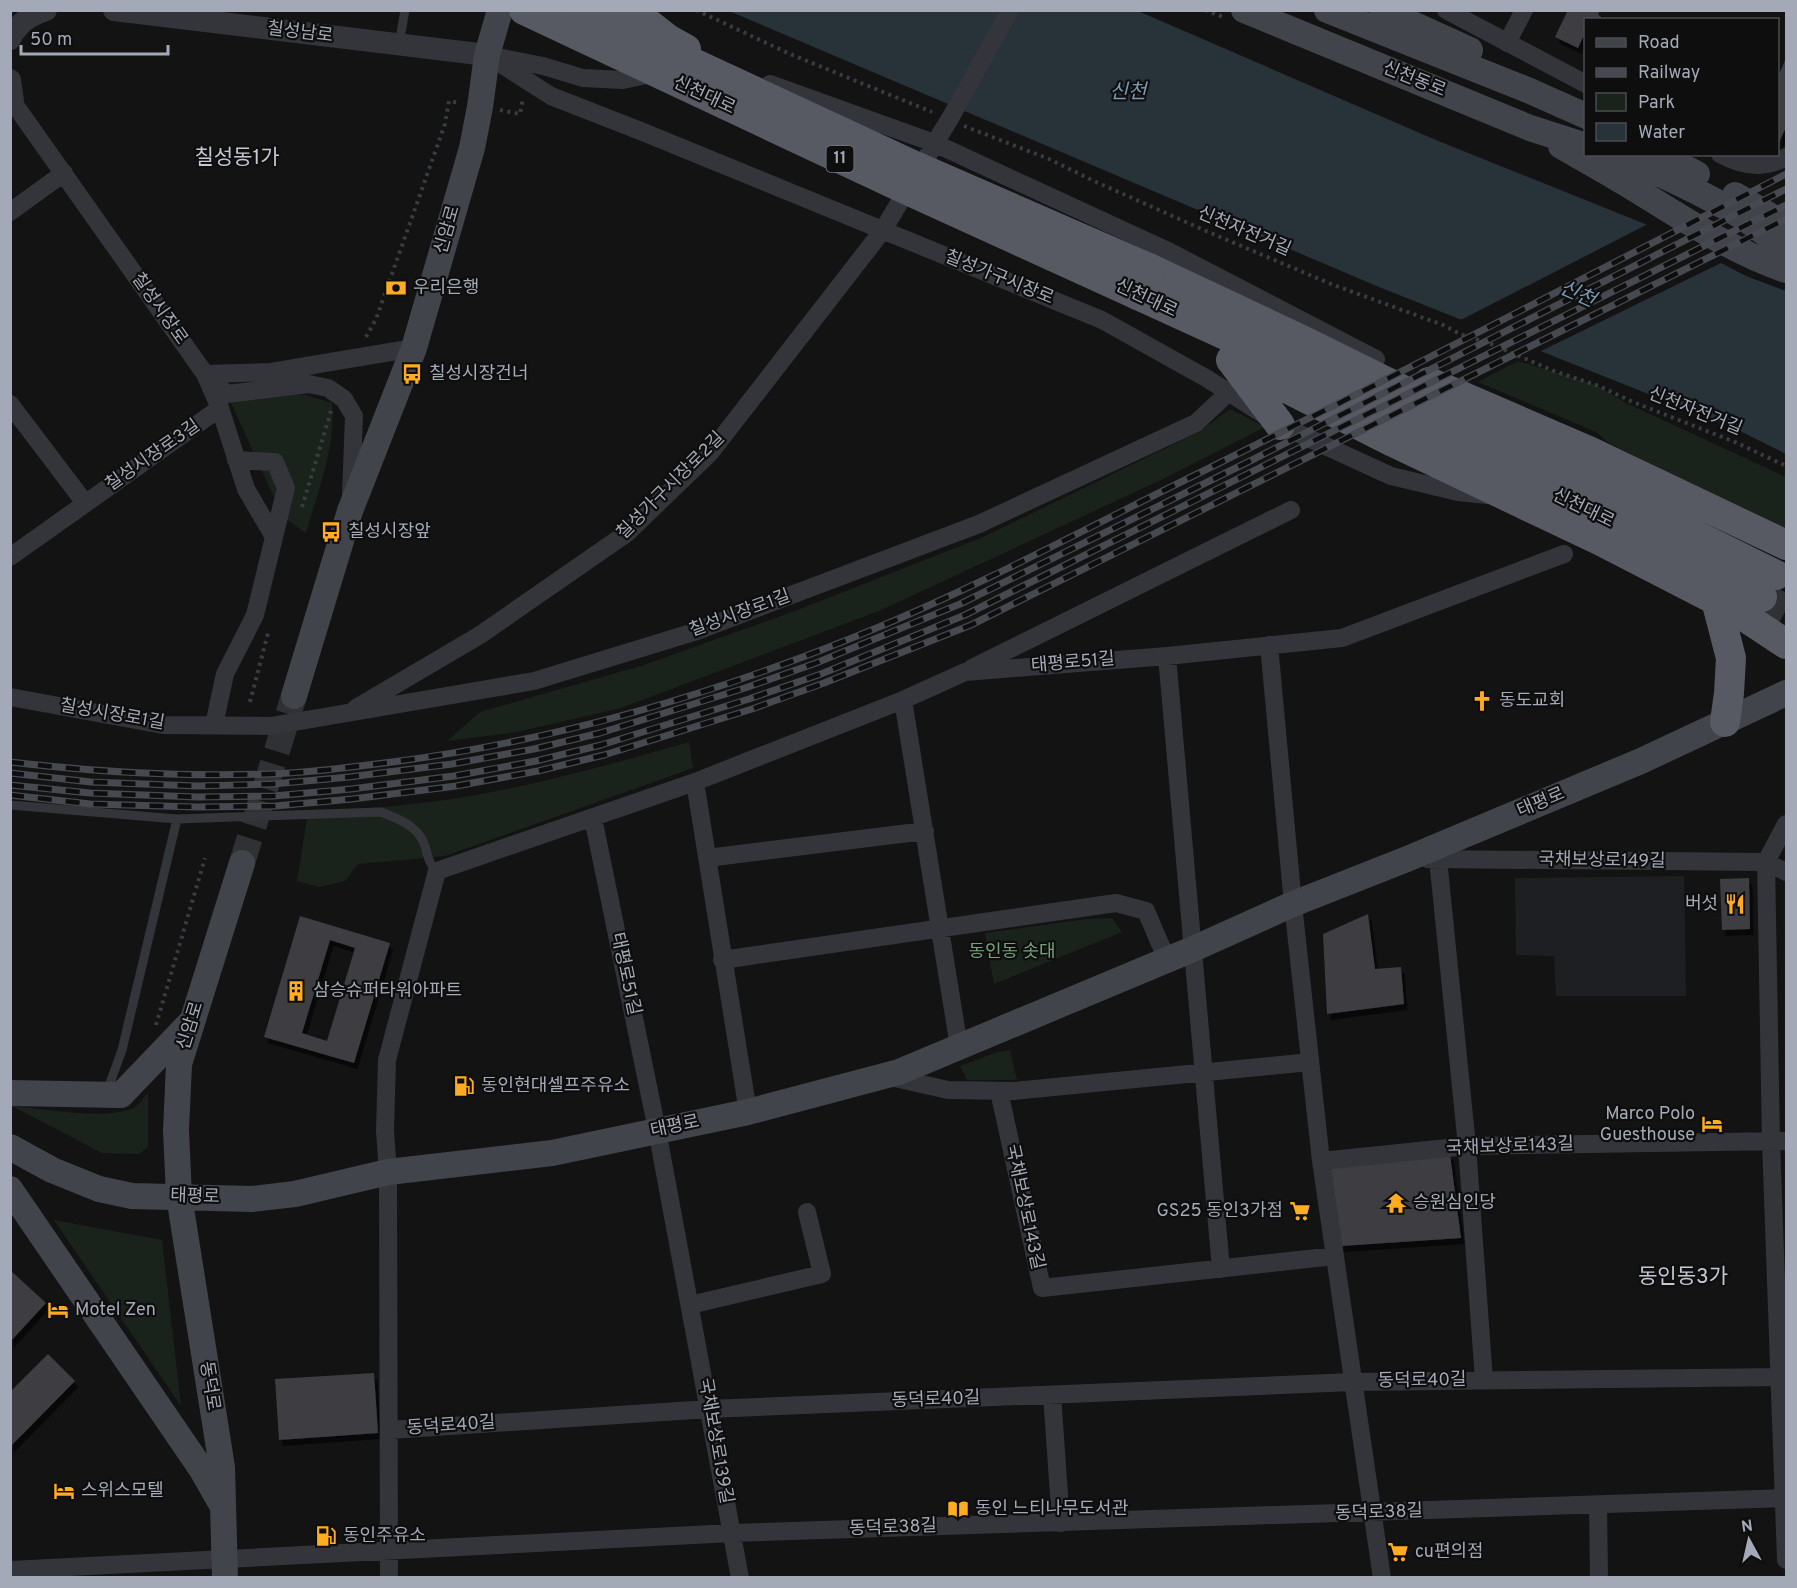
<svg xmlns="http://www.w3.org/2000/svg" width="1797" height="1588" font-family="Overpass,'Noto Sans KR',sans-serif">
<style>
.built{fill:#1e1f22}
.green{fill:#1a231b}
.water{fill:#283239}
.pier{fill:#131314}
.building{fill:#3c3e42;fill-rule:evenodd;filter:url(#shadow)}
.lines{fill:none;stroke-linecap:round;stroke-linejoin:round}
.secondary-tunnel{stroke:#303134;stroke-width:26;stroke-dasharray:26 13;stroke-linecap:butt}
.trunk-tunnel{stroke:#303134;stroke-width:30;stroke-dasharray:30 15;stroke-linecap:butt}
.path{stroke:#393c41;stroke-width:4;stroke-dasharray:3 4.5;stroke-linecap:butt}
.service{stroke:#33353a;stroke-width:9}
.minor{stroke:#33353a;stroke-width:18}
.tertiary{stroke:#33353a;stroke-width:22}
.secondary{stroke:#41444a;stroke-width:26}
.trunk{stroke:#575a62;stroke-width:30}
.rail-casing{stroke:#46494f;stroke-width:7}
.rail{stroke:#0e0e0f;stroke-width:4.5;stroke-dasharray:14;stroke-linecap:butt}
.trunk-bridge{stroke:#575a62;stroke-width:30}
.labels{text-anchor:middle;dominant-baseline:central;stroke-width:4.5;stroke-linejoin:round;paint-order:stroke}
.shield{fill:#0e0e0f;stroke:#767a84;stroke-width:1.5}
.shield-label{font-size:16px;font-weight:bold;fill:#a3a9b6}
.street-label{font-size:18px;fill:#a3a9b6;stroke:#0e0e0f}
.poi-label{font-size:18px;fill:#a3a9b6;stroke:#0e0e0f;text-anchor:start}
.park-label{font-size:18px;fill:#78a379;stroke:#0e0e0f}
.water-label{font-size:20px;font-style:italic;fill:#769ab5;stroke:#0e0e0f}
.quarter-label{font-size:21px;fill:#c4c8d2;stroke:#0e0e0f}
</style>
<defs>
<filter id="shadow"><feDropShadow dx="3.5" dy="6" stdDeviation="0" flood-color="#0009"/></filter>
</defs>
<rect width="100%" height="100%" fill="#131314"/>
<path class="built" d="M1684 876 1686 996H1556L1554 956 1516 955 1515 878Z"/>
<path class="green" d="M1518 361 1596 385 1626 403 1786 477V531L1609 443 1596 432 1478 382Z
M227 394 305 395 332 403C336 447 318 491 306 533L283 517Z
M1230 409 1265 427 1161 480 879 611 621 708 517 732 447 741 480 712 644 665 795 611 983 537 1199 432Z
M689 742 693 768 445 856 358 864 345 881 319 887 297 881 308 813C364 809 421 805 476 795 548 782 619 762 689 742Z
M1112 918 1122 932 994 984 985 933 1087 919Z
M1010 1050 1017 1080H967L960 1066 997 1052Z
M148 1093V1147L139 1154 102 1153 12 1106C46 1109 100 1120 131 1109 139 1106 143 1099 148 1093Z
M54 1220 162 1240 181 1406Z"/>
<path class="water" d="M729 11H1138L1436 140 1650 226 1746 276 1786 291V454L1734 428 1379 287Z"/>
<path class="pier" d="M1650 223 1725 261 1537 353 1457 322Z"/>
<path class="building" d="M1568 10H1600L1598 15 1601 16 1599 20H1586V36L1584 35 1578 48 1555 37Z
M1786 58V127L1778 145V77Z
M1749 878 1750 929 1722 930 1720 879Z
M1368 914 1375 969 1401 967 1404 1004 1327 1014 1323 934Z
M300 916 390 943 354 1063 264 1037ZM330 940 355 948 327 1041 302 1033Z
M1450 1154 1461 1238 1341 1246 1330 1167Z
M10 1270 46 1303 10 1342Z
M48 1354 75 1381 10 1447V1392Z
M374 1373 378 1433 279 1440 275 1379Z"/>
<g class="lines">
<path class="secondary-tunnel" d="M242 863 294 696"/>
<path class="trunk-tunnel" d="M1762 597 1786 610"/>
<path class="path" d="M696 10 790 54 932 112
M1205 10 1223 17
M500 110 520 114 523 98
M964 126 1049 159 1094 181 1206 231 1331 284 1443 325 1460 334 1491 344 1554 371 1599 386 1633 402 1735 442 1786 466
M366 337 376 319 445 124 449 101 460 103
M302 507 331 411
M250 702 268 633
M156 1025 205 858"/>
<path class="service" d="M399 44 405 10
M10 805 177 819 122 1050 106 1094
M177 819 381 812C398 819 414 824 423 841 428 852 427 863 437 871"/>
<path class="minor" d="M1446 10 1586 84
M1507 43 1524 10
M487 55 551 96 643 132 1102 320 1206 378 1280 425 1391 476 1458 492 1488 495
M497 57 543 66 583 78 623 80 655 73
M770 84 934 143 1170 252 1376 359
M10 98 205 374 220 408 246 489 274 537
M1720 154C1742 166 1764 170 1786 157
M10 212 64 173
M205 374 271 372 414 348
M211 379 227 394 309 384 328 388 344 399 354 416 351 495
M10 404 85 503
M10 557 220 408
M1269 645 1293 904 1321 1161 1382 1578
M1167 656 1221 1269
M972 668 1291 510
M10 697 163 725 271 726 534 681 694 632 979 524 1196 423 1229 392
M903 700 959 1047
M356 708 480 635 627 533 710 453 883 230 952 115 1010 10
M214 725 225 674 255 615 286 488 275 462 236 460
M695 782 748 1112
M593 818 657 1130 740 1578
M1786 824 1766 862 1771 1141 1786 1560
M707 858 925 831
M1427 859 1766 862 1786 872
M1438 859 1467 1146 1484 1380
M722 960 1116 903 1146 911 1167 960
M886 1076 948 1090 1014 1091 1310 1062
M999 1091 1042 1288 1335 1256
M1321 1161 1467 1146 1786 1141
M690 1305 822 1274 807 1212
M1052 1395 1061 1523
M390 1430 709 1409 1353 1382 1786 1377
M1598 1505 1599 1578
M10 1570 732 1533 1786 1498
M389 1578 388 1172 385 1131 387 1060 437 871 695 782 903 700 965 672 1167 656 1342 638 1564 554"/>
<path class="tertiary" d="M114 10 487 55
M10 39C18 23 29 16 46 10
M10 80 13 101"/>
<path class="secondary" d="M1244 10 1530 128 1586 146
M1327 10 1530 91 1586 116
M1382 10 1470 50
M1561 146C1582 158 1604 170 1625 183 1678 215 1728 250 1786 270
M1612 154C1656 171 1701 192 1741 216 1757 226 1770 239 1786 247
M1659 154 1697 174
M1735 195 1786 225
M294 696 350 511 414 348 472 148 480 107 487 55 500 10
M10 1093 121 1095 189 1024
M10 1147 52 1170 99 1189 132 1196 252 1199 295 1194 388 1172 552 1153 748 1112 899 1072 1193 949 1293 904 1407 859 1641 761 1786 693
M10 1189 202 1470 222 1505
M225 1578 222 1467 179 1196 176 1130 179 1064 242 863"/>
<path class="trunk" d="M631 10 668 39 686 49
M1151 269 1304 341 1776 575
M1138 295 1291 365 1762 597
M1231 360 1393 442 1599 540 1733 609 1786 644
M1234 364 1280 425
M1429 382 1591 452 1786 545
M1716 600 1731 658 1729 693 1725 722"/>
<g class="rail-casing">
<path id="rail" d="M10 762C96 772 182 777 268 774 310 773 351 767 392 762 561 740 722 692 879 627 985 583 1087 528 1189 478 1390 379 1588 276 1786 174
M10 773 91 782 197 786 273 784 349 777 452 764 534 749 600 733 745 688 816 663 960 604 1252 460 1786 189
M10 785 90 793 197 797 274 796 351 789 454 776 536 761 601 745 749 699 821 674 965 615 1786 205
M10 795 90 804 197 807 275 806 352 799 456 786 538 771 604 755 752 709 824 683 971 625 1786 219"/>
</g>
<use href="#rail" class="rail"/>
<path class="trunk-bridge" d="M524 10 905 189 1138 295
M579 10 915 166 1151 269"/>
</g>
<defs>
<g id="bank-bare" transform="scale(1.62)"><path d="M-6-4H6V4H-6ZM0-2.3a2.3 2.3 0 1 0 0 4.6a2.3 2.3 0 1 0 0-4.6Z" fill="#ffac20" stroke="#0e0e0f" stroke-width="2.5" paint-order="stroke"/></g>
<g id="bus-bare" transform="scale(1.62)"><path d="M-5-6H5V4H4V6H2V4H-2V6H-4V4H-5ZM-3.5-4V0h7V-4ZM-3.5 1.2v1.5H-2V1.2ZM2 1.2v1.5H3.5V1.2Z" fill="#ffac20" stroke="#0e0e0f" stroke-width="2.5" paint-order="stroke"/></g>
<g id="church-bare" transform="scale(1.62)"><path d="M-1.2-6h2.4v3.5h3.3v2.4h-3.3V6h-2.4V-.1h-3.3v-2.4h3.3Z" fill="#ffac20" stroke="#0e0e0f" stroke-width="2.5" paint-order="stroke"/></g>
<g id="restaurant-bare" transform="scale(1.62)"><path d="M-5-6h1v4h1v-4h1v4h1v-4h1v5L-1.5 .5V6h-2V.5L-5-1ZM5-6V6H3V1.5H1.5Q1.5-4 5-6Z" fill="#ffac20" stroke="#0e0e0f" stroke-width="2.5" paint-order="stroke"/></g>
<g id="building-bare" transform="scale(1.62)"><path d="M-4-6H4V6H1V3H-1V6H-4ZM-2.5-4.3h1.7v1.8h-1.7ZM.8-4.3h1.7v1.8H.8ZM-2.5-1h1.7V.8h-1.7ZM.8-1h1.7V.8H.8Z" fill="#ffac20" stroke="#0e0e0f" stroke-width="2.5" paint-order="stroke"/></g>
<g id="fuel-bare" transform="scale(1.62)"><path d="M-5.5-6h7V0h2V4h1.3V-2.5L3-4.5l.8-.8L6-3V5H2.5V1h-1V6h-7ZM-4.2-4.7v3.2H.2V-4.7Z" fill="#ffac20" stroke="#0e0e0f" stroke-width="2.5" paint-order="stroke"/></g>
<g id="hotel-bare" transform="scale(1.62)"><path d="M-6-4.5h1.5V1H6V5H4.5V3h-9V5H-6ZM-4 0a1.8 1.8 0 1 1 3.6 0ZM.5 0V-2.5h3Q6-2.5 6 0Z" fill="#ffac20" stroke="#0e0e0f" stroke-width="2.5" paint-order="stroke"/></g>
<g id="temple-bare" transform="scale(1.62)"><path d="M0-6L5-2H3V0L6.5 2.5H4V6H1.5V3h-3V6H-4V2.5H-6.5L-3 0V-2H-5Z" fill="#ffac20" stroke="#0e0e0f" stroke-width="2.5" paint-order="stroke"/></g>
<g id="supermarket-bare" transform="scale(1.62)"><path d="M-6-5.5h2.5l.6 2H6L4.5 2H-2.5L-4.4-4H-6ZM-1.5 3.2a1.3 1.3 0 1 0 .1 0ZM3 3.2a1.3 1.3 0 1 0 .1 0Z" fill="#ffac20" stroke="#0e0e0f" stroke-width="2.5" paint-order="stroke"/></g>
<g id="library-bare" transform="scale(1.62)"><path d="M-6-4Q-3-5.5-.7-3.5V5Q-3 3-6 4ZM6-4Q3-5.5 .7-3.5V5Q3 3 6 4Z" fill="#ffac20" stroke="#0e0e0f" stroke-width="2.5" paint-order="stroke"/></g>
</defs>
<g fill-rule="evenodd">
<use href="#bank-bare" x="396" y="288"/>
<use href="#bus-bare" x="412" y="374"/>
<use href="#bus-bare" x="331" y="532"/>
<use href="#church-bare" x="1482" y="701"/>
<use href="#restaurant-bare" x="1735" y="904"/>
<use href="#building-bare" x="296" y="991"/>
<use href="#fuel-bare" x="464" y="1086"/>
<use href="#hotel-bare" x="1712" y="1124"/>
<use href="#temple-bare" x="1396" y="1203"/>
<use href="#supermarket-bare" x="1300" y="1211"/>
<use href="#hotel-bare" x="58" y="1310"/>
<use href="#hotel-bare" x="64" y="1491"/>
<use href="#library-bare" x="958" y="1509"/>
<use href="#fuel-bare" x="326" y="1536"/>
<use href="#supermarket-bare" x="1398" y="1552"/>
</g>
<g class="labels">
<rect class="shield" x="826.5" y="146" width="27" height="26" rx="4.5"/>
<g class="shield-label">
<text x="840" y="159">11</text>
</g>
<g class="street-label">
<text transform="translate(300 33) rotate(7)">칠성남로</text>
<text transform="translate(1414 80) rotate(22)">신천동로</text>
<text transform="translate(704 96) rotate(25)">신천대로</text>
<text transform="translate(448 230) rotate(-74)">신암로</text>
<text transform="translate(1244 232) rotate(23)">신천자전거길</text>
<text transform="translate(999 278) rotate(22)">칠성가구시장로</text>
<text transform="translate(1146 299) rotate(25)">신천대로</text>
<text transform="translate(159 309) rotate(55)">칠성시장로</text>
<text transform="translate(1695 412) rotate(22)">신천자전거길</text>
<text transform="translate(153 456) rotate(-35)">칠성시장로3길</text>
<text transform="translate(671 486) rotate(-45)">칠성가구시장로2길</text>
<text transform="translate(1583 509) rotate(26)">신천대로</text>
<text transform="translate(740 614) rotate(-20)">칠성시장로1길</text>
<text transform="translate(1073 663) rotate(-5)">태평로51길</text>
<text transform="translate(112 715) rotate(10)">칠성시장로1길</text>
<text transform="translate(1541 803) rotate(-23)">태평로</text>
<text transform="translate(1602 861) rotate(1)">국채보상로149길</text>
<text transform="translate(625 974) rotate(78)">태평로51길</text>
<text transform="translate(191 1026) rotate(-73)">신암로</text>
<text transform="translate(675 1127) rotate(-12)">태평로</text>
<text transform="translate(1510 1147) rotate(-2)">국채보상로143길</text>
<text transform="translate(195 1197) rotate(2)">태평로</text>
<text transform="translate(1024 1207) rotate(78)">국채보상로143길</text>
<text transform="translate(1422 1381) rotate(-1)">동덕로40길</text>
<text transform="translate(209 1386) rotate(81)">동덕로</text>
<text transform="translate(936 1400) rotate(-2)">동덕로40길</text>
<text transform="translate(451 1426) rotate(-4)">동덕로40길</text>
<text transform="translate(715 1441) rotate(80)">국채보상로139길</text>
<text transform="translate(1379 1513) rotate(-2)">동덕로38길</text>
<text transform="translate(893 1528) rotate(-2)">동덕로38길</text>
</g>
<g class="poi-label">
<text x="413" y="288">우리은행</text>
<text x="429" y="374">칠성시장건너</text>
<text x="348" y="532">칠성시장앞</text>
<text x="1499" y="701">동도교회</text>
<text x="1718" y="904" text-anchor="end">버섯</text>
<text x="313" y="991">삼승슈퍼타워아파트</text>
<text x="481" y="1086">동인현대셀프주유소</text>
<text x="1695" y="1114" text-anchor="end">Marco Polo<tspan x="1695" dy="21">Guesthouse</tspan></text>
<text x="1413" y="1203">승원심인당</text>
<text x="1283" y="1211" text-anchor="end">GS25 동인3가점</text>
<text x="75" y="1310">Motel Zen</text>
<text x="81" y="1491">스위스모텔</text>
<text x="975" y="1509">동인 느티나무도서관</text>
<text x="343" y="1536">동인주유소</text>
<text x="1415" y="1552">cu편의점</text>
</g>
<g class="park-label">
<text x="1012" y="952">동인동 솟대</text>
</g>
<g class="water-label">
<text x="1128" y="93">신천</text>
<text transform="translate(1577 295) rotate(24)">신천</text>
</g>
<g class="quarter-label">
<text x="237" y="158">칠성동1가</text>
<text x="1683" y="1277">동인동3가</text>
</g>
</g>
<rect width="1797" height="1588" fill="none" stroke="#a3a9b6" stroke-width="24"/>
<rect x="1584" y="18" width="195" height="138" fill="#0e0e0f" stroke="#4a4c52" stroke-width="1.5"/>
<rect x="1596" y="38" width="30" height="9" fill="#41444a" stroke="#4a4c52" stroke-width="1.5"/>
<text x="1638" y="48" font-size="18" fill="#a3a9b6">Road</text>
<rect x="1596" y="68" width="30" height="9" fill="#46494f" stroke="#4a4c52" stroke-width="1.5"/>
<text x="1638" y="78" font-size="18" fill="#a3a9b6">Railway</text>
<rect x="1596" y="93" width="30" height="18" fill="#1a231b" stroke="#4a4c52" stroke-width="1.5"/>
<text x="1638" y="108" font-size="18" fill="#a3a9b6">Park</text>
<rect x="1596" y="123" width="30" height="18" fill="#283239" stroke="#4a4c52" stroke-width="1.5"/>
<text x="1638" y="138" font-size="18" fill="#a3a9b6">Water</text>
<g transform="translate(1749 1540) rotate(352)" stroke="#0e0e0f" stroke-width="4.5" paint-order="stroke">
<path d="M0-4.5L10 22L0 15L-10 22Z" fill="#a3a9b6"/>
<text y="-9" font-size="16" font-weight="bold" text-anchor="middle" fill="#a3a9b6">N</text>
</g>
<path d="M21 45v9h147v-9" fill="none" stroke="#a3a9b6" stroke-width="3"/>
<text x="30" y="45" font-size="18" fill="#a3a9b6" stroke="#0e0e0f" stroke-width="4.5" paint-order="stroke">50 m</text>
</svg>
